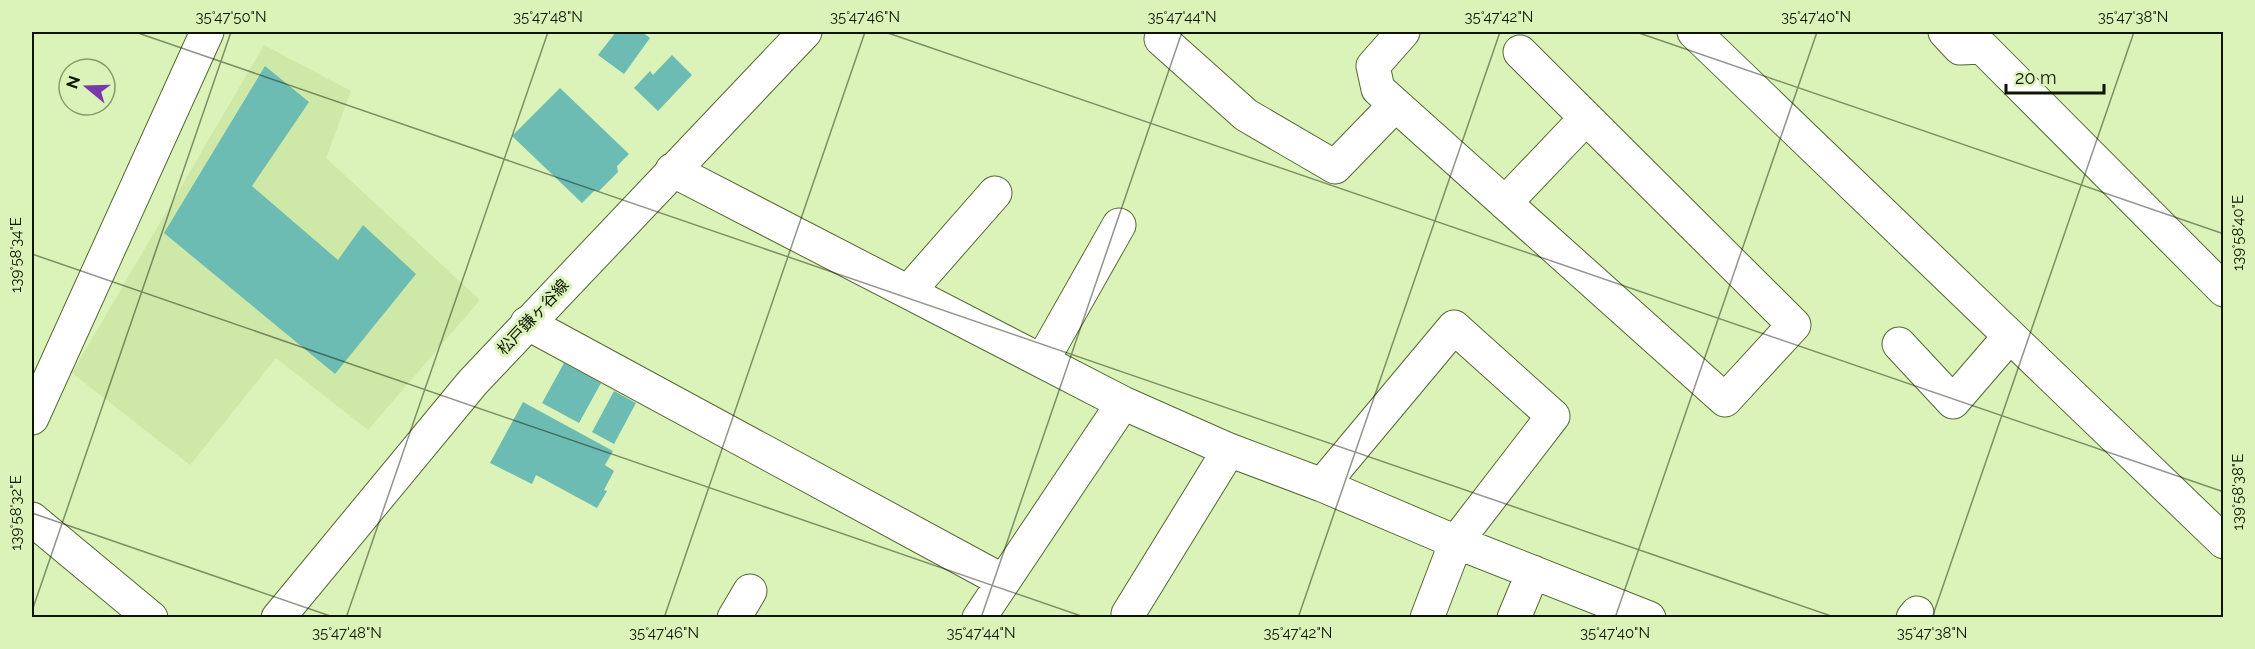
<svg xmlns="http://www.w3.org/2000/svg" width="2255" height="649" font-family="Raleway,'Noto Sans JP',sans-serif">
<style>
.built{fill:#cee8a7}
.building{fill:#6cbcb3}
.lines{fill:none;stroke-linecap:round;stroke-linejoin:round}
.minor-casing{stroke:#546833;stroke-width:35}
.major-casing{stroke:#546833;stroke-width:35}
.minor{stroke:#fff;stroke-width:33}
.major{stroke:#fff;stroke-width:33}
.ticks{fill:none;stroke:#0e1502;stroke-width:1.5;stroke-opacity:0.45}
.labels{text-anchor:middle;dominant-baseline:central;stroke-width:6;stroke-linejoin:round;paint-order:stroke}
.street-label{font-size:16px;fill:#0e1502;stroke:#dbf3b8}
.neatline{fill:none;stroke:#0e1502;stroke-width:2}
.ticks-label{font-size:15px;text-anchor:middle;fill:#0e1502}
</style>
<rect width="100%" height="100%" fill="#dbf3b8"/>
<path class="built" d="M264 45 351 91 326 158 480 300 368 430 276 358 190 465 72 373Z"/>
<path class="building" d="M616 32H642L650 38 624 74 598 55Z
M672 55 692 75 658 111 634 88 650 71 653 75Z
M265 66 309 102 252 186 338 260 363 225 416 274 335 374 164 233Z
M560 88 629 154 617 166 618 172 599 191 595 190 582 203 512 136Z
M564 363 601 383 579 423 542 403Z
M614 391 636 403 614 444 592 432Z
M523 402 613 451 605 465 614 471 604 490 607 491 597 508 536 475 532 484 490 463Z"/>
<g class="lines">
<g class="minor-casing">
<path id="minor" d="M1403 32 1373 66 1378 89 1725 400 1794 325 1520 52
M1694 32 2224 542
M1945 32 1960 48 1982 47 2224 290
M1161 39 1246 115 1335 167 1395 105
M672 170 1123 403 1229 450 1322 485 1456 542 1649 618
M1505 203 1586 118
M909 291 995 193
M527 323 1003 581
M1899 344 1953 402 2009 337
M1042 361 1119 225
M32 418 207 32
M1322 485 1454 327 1553 416 1456 542 1427 618
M32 519 151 618
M1128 614 1229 450
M734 618 750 591
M979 618 1123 403
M1514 618 1533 572
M1913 618 1917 613"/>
</g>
<g class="major-casing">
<path id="major" d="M278 618 473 382 805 32"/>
</g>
<use href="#minor" class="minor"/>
<use href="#major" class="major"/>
</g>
<path class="ticks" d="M135 32 1837 618M885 32 2224 492M1636 32 2224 234M32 254 1087 618M32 513 336 618M32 611 231 32M346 618 548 32M664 618 865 32M981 618 1182 32M1298 618 1500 32M1615 618 1817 32M1932 618 2134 32"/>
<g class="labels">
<g class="street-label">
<text transform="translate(533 317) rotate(-47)">松戸鎌ヶ谷線</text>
</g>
</g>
<rect width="2255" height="649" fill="none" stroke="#dbf3b8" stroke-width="66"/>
<g transform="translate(87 87) rotate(289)"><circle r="28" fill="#dbf3b8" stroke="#899a6f" stroke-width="1.5"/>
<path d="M0-4.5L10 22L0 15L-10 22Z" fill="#7939ad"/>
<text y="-9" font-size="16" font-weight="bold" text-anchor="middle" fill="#0e1502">N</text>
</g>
<path d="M2006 84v9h98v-9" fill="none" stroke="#0e1502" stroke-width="3"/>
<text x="2015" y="84" font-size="18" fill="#0e1502" stroke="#dbf3b8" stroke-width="4.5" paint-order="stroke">20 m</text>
<rect x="33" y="33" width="2189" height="583" class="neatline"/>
<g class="ticks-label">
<text x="231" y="22">35°47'50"N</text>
<text x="548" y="22">35°47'48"N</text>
<text x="865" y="22">35°47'46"N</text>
<text x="1182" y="22">35°47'44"N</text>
<text x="1499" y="22">35°47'42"N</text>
<text x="1816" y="22">35°47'40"N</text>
<text x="2133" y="22">35°47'38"N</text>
<text transform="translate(2238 233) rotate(-90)" y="5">139°58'40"E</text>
<text transform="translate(16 255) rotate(-90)" y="5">139°58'34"E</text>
<text transform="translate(2238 492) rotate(-90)" y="5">139°58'38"E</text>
<text transform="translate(16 513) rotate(-90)" y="5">139°58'32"E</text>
<text x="347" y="638">35°47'48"N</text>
<text x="664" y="638">35°47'46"N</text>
<text x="981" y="638">35°47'44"N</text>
<text x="1298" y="638">35°47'42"N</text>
<text x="1615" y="638">35°47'40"N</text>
<text x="1932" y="638">35°47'38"N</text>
</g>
</svg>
